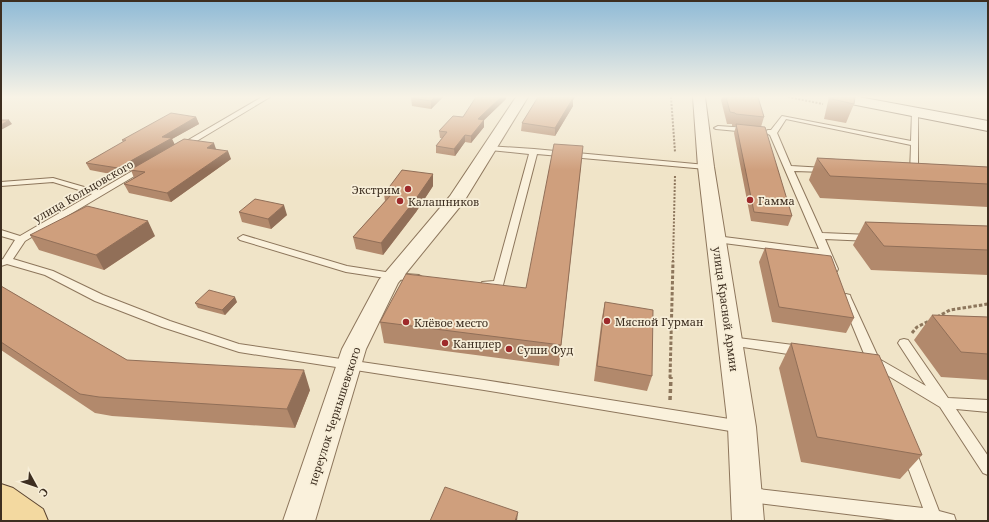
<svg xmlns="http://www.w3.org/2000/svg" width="989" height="522" font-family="'Noto Serif',serif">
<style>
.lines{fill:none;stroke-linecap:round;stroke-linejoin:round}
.lane-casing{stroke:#8d765c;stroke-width:2}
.street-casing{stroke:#8d765c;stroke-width:2}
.secondary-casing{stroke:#6f573f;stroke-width:2}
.primary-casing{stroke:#5b4430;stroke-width:2}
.path-far2{stroke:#8d765c;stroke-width:2;stroke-dasharray:2 1.5;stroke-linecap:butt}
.path-far1{stroke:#8d765c;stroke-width:3;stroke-dasharray:3.5 2;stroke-linecap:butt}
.path{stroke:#8d765c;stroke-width:3.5;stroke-dasharray:4 3;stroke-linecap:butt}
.lane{fill:#faf1dc;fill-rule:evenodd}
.street{fill:#faf1dc;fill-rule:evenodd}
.secondary{fill:#faf1dc;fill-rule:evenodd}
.primary{fill:#f3d9a0;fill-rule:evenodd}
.wall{fill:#b2896c}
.shaded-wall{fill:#916f58}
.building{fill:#cf9f7d;stroke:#916f58}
.poi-dot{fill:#9e2a2b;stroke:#f7eed8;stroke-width:1.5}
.labels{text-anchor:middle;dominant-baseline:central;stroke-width:3.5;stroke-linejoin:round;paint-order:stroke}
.poi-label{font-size:11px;fill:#3d2e20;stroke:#f7eed8;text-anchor:start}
.street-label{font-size:11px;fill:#3d2e20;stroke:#f7eed8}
</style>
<rect width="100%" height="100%" fill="#f0e4c8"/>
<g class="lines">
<g class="lane-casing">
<path id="lane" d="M262 97H270L185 148H179L178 146Z
M915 110 918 112V173L914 175 910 173 911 145 786 119 777 133 791 166 825 168 829 170 825 172 794 171 822 233 870 235 875 238 870 241 825 239 838 269 837 271H829L822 256 716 242 711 239 716 236 819 249 770 135 764 132 768 130H771L782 116 911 141 912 112Z
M718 126 748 128 752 130 748 132 716 129 714 128Z
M487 146 534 149 706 165 710 167 706 169 537 154 503 285 502 287C496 289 488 288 482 286L481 284 482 282 494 281 529 154 490 150H487Z
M141 166H144L148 168 25 241 13 259 53 271 103 295 170 321 239 344 484 380 742 421 747 423 749 427 747 431 742 433 484 390 239 352 162 327 95 301 45 275 7 264 1 266V260L3 259 15 240 1 236V230L20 236 92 194 53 182 1 186V182L53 178 98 191Z
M243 235 347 266 392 273 419 275 424 278 419 281 392 279 346 272 240 240 238 238Z
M846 294 850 295 851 298 879 359 926 386 898 343 900 340 904 339 908 340 948 398 988 400V412L956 409 988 456V475L983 473 940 407 877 369 872 368 867 361 841 298 842 295Z
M730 337 801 346 805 348 807 351 805 354 801 356 730 345 726 344 724 341 726 338Z
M909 445 914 446 916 451 939 511 954 515 956 521H903L750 502 745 500 742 495 745 490 750 488 923 508 902 451 904 446Z"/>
</g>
<g class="street-casing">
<path id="street" d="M516 97H528L463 203 398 283 366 349 315 521H283L342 349 379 280 450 196Z
M693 97H705L714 167 756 427 764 521H732L728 427 698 167Z"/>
</g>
<g class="secondary-casing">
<path id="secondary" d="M829 97H859L988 121V131L836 101 831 100Z"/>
</g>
<g class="primary-casing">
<path id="primary" d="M1 484 13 488 43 509 48 521 1 520Z"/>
</g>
<path class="path-far2" d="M671 97 675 152
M788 97 823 104
M673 262 675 175"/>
<path class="path-far1" d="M937 317 950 310 988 304
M912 333 917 327 929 321
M670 378 673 261"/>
<path class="path" d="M670 400 671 377"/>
<use href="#lane" class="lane"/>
<use href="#street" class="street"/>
<use href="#secondary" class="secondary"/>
<use href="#primary" class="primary"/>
</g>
<path class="wall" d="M412 97H443L431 109 412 106 411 98Z
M538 97H575L573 100V106L555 136 521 131 522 123Z
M722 97H758L764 117 761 127 792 216 788 226 751 221 734 133 736 126H732V124H727L721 100Z
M829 97H855L854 104 846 123 824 119Z
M506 99 484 120V127L471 143 465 142 455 156 436 153V146L442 138H440L439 131 463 117Z
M196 117 199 124 172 139 175 145 216 149 231 159 171 202 129 193 124 184 134 178 131 170 121 176 90 170 86 163 123 142 122 140Z
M583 146 559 366 384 343 380 322 526 288Z
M817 158 988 167V207L820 198 809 180Z
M433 186 416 212 383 255 356 249 353 237 385 201 384 194Z
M239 212 287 215 271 229 242 222Z
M865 222 988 226V275L871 270 853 245Z
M30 235 155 236 104 270 39 250Z
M765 248 854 318 846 333 772 322 759 262Z
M1 286 127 360 310 390 295 428 112 416 95 413 1 350Z
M237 302 225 315 198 308 195 303Z
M605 302 652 376 647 391 594 381 602 317Z
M932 315 988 317V380L941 377 914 340Z
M791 343 922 455 900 479 801 462 779 368Z"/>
<path class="shaded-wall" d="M435 97H443L431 109V101Z
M501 97H506V99L478 126V119Z
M571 97H575L573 100V106L555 136V128Z
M196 117 199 124 172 139 175 145 130 170H131L121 176 118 168 162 137Z
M9 120 12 124 1 130V125Z
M484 120V127L471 143V136Z
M465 135V142L455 156 454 149Z
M214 143 217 152 207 148Z
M228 151 231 159 171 202 167 193Z
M433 174V186L416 212 383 255 381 243Z
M284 205 287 215 271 229 268 219Z
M148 221 155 236 104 270 96 255Z
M235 297 237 302 225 315 222 310Z
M304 370 310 390 295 428 287 409Z
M518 512 517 521H515Z"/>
<path class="building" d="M412 97H435L431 101 411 98Z
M476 97H501L478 119 484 120 471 136 465 135 454 149 436 146 447 132 439 131 453 116 463 117Z
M538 97H571L573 98 555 128 522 123Z
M726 97H758L764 117 736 114 735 113 730 112Z
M833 97H855L854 104 832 99Z
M171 113 196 117 162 137 172 138 118 168 86 163 126 140H122Z
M1 120H9L1 125Z
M736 124 765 127 792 216 754 212Z
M184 139 214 143 207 148 228 151 167 193 124 184 145 172 130 170Z
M554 144 583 146 561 345 380 322 406 274 526 288Z
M817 158 988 167V184L830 176Z
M402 170 433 174 415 200 381 243 353 237 391 195 384 194Z
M255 199 284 205 268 219 239 212Z
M87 206 148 221 96 255 30 235Z
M865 222 988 226V250L884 246Z
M765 248 831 256 854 318 779 307Z
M1 286 127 360 304 370 287 409 99 397 80 394 1 342Z
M209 290 235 297 222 310 195 303Z
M605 302 653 310 652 376 597 366Z
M932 315 988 317V354L961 352Z
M791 343 879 355 922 455 817 437Z
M445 487 518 512 515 521H430Z"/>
<linearGradient id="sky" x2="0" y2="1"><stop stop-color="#8fbad6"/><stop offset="0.57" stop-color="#f8f3e6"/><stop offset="1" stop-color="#f8f3e6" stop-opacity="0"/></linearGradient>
<rect width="989" height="170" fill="url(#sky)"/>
<g class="poi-dot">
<circle cx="408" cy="189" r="4"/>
<circle cx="750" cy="200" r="4"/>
<circle cx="400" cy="201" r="4"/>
<circle cx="607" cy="321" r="4"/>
<circle cx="406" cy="322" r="4"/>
<circle cx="445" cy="343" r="4"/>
<circle cx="509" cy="349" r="4"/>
</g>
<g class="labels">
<g class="poi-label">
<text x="400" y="189" text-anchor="end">Экстрим</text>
<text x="758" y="200">Гамма</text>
<text x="408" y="201">Калашников</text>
<text x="615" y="321">Мясной Гурман</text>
<text x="414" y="322">Клёвое место</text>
<text x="453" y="343">Канцлер</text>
<text x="517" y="349">Суши Фуд</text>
</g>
<g class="street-label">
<text transform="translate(83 191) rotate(-30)">улица Кольцовского</text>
<text transform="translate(726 309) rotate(82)">улица Красной Армии</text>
<text transform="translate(334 416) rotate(-72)">переулок Чернышевского</text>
</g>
</g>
<rect width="989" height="522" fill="none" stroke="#3d2e20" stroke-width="4"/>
<g transform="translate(36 486) rotate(130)" stroke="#f7eed8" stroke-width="3" paint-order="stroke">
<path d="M0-3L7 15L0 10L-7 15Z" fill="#3d2e20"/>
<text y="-6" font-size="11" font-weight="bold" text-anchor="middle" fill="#3d2e20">С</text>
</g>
</svg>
